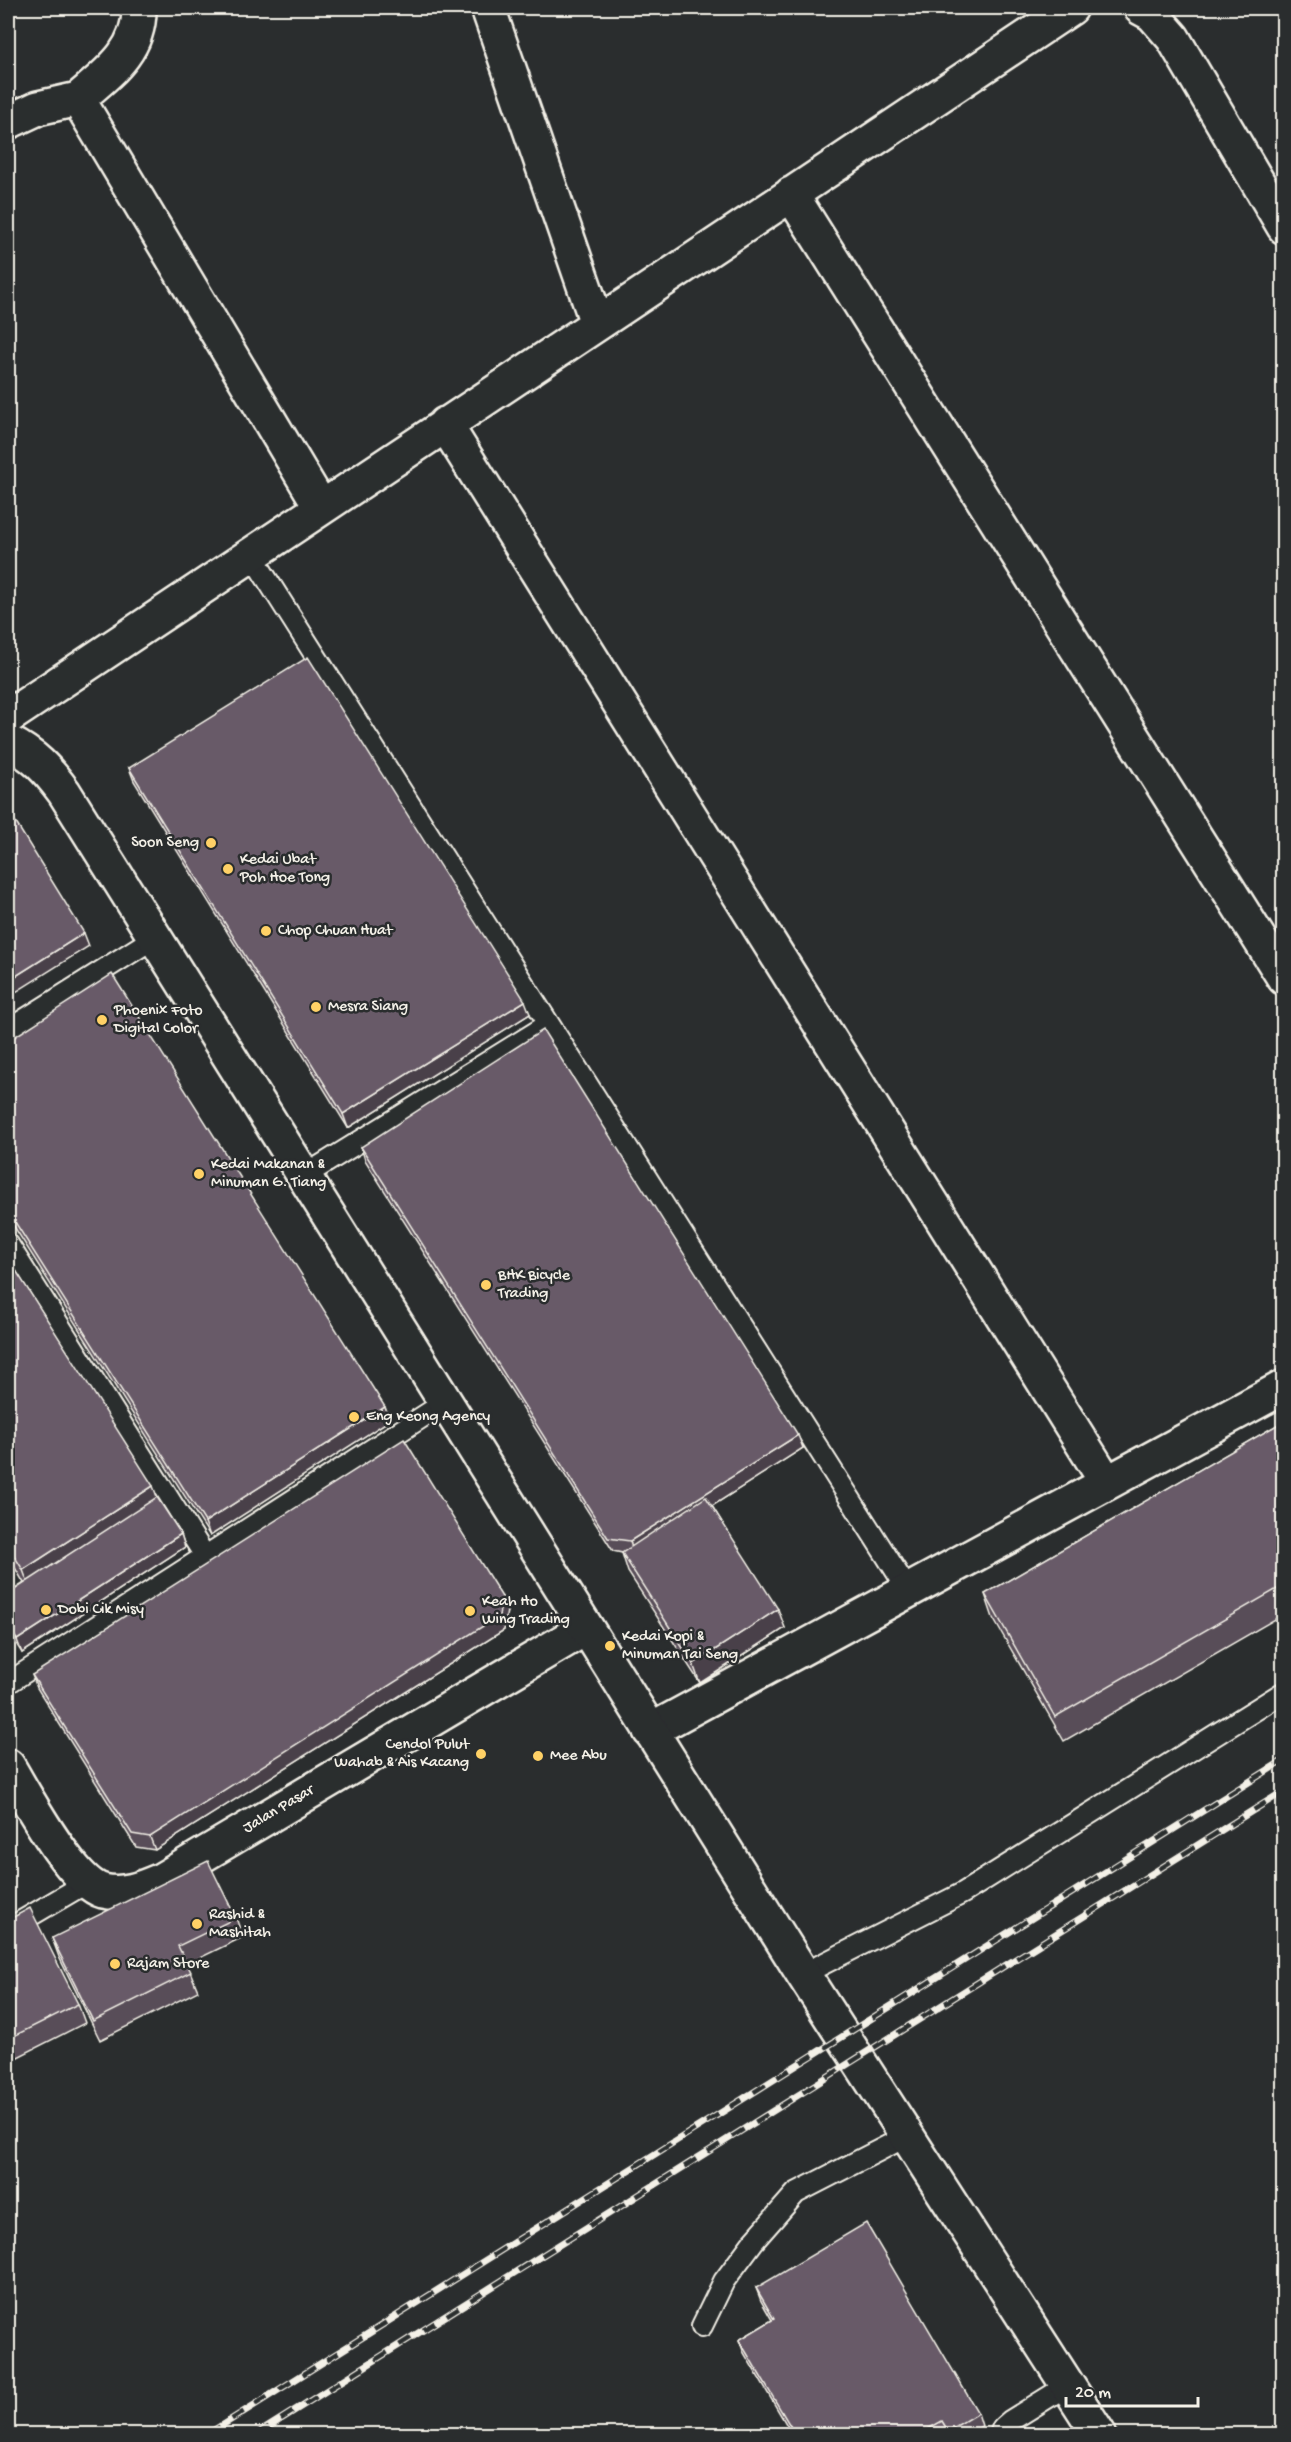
<svg xmlns="http://www.w3.org/2000/svg" width="1291" height="2442" font-family="'Gochi Hand',sans-serif">
<style>
.lines{fill:none;stroke-linecap:round;stroke-linejoin:round}
.lane-casing{stroke:#f4f1e8;stroke-width:24}
.street-casing{stroke:#f4f1e8;stroke-width:38}
.primary-casing{stroke:#f4f1e8;stroke-width:38}
.lane{stroke:#2a2d2e;stroke-width:20}
.street{stroke:#2a2d2e;stroke-width:33}
.primary{stroke:#2a2d2e;stroke-width:33}
.rail-casing{stroke:#f4f1e8;stroke-width:7}
.rail{stroke:#2a2d2e;stroke-width:4.5;stroke-dasharray:14;stroke-linecap:butt}
.wall{fill:#594d59;stroke:#f4f1e8;stroke-width:1.5}
.shaded-wall{fill:#483f49;stroke:#f4f1e8;stroke-width:1.5}
.building{fill:#675a68;stroke:#f4f1e8;stroke-width:1.5}
.poi-dot{fill:#ffd166;stroke:#2a2d2e;stroke-width:2}
.labels{text-anchor:middle;dominant-baseline:central;stroke-width:5;stroke-linejoin:round;paint-order:stroke}
.poi-label{font-size:16px;fill:#f4f1e8;stroke:#2a2d2e;text-anchor:start}
.street-label{font-size:16px;fill:#f4f1e8;stroke:#2a2d2e}
</style>
<rect width="100%" height="100%" fill="#2a2d2e"/>
<filter id="ink" filterUnits="userSpaceOnUse"><feTurbulence type="fractalNoise" baseFrequency=".0167" numOctaves="2"/><feDisplacementMap in="SourceGraphic" scale="12" xChannelSelector="R" yChannelSelector="G"/><feConvolveMatrix kernelMatrix="1 2 1 2 8 2 1 2 1" color-interpolation-filters="sRGB"/></filter>
<g filter="url(#ink)">
<g class="lines">
<g class="lane-casing">
<path id="lane" d="M251 554 908 1590
M8 1030 154 938
M304 1176 549 1024
M8 1244 205 1556
M8 1683 444 1403
M8 1929 88 1882
M803 1974 963 1893 1284 1692
M702 2326 724 2281 753 2242 796 2193 907 2136
M1000 2434 1003 2427 1010 2421 1068 2385"/>
</g>
<g class="street-casing">
<path id="street" d="M488 8 597 323
M1141 8 1152 14 1173 38 1284 227
M78 99C108 73 140 51 139 8
M8 122 38 108 78 99 321 507
M791 194 1284 978
M445 424 1107 1483
M8 717 1071 8
M650 1731 1284 1387
M8 1766C26 1796 71 1882 103 1891 124 1896 142 1888 161 1880L586 1628"/>
</g>
<g class="primary-casing">
<path id="primary" d="M8 742C34 755 47 769 64 792L803 1974 1099 2434"/>
</g>
<use href="#lane" class="lane"/>
<use href="#street" class="street"/>
<use href="#primary" class="primary"/>
<g class="rail-casing">
<path id="rail" d="M208 2434 1284 1760
M257 2434 1284 1791"/>
</g>
<use href="#rail" class="rail"/>
</g>
<path class="wall" d="M129 768 530 1014 348 1128 134 781Z
M8 1041 390 1420 210 1536 8 1217Z
M361 1147 803 1448 712 1506 785 1628 700 1683 628 1572 622 1553 613 1551 365 1160Z
M8 1258 181 1534 185 1547 22 1653 8 1631V1594L24 1583 8 1556Z
M1284 1421V1614L1064 1741 993 1618 985 1594Z
M507 1610 504 1630 155 1850 136 1847 37 1688 32 1675Z
M236 1918 243 1937 187 1964 198 1991 100 2040 59 1957 52 1938Z
M8 1920 78 2004 85 2023 8 2062Z
M756 2288 978 2413 982 2426 969 2434H792L744 2353 739 2340 772 2320 761 2301Z"/>
<path class="shaded-wall" d="M84 933 89 946 8 997V981Z
M525 1001 530 1014 348 1128 343 1114Z
M385 1407 390 1420 210 1536 205 1522Z
M798 1435 803 1448 635 1555 630 1541Z
M153 1486 162 1510 32 1594 23 1570Z
M181 1534 185 1547 22 1653 17 1640Z
M502 1597 507 1610 504 1630 155 1850 150 1837Z
M778 1609 785 1628 700 1683 693 1664Z
M8 1891 10 1898 8 1900Z"/>
<path class="building" d="M308 657 525 1001 343 1114 129 768Z
M8 810 84 933 8 981Z
M112 974 385 1407 205 1522 8 1211V1041Z
M543 1030 798 1435 630 1541 608 1538 361 1147Z
M8 1258 153 1486 23 1570 8 1546Z
M1284 1421V1585L1055 1717 985 1594Z
M404 1439 502 1597 499 1616 150 1837 132 1834 32 1675Z
M157 1497 181 1534 17 1640 8 1625V1594Z
M706 1497 778 1609 693 1664 622 1553Z
M208 1861 236 1918 178 1946 191 1972 93 2021 52 1938Z
M30 1908 78 2004 8 2039V1920Z
M866 2223 978 2413 948 2431 942 2421 919 2434H795L739 2340 774 2319 756 2288Z
M942 2421 950 2434H919Z"/>
</g>
<g class="poi-dot">
<circle cx="211" cy="843" r="6"/>
<circle cx="228" cy="869" r="6"/>
<circle cx="266" cy="931" r="6"/>
<circle cx="316" cy="1007" r="6"/>
<circle cx="102" cy="1020" r="6"/>
<circle cx="199" cy="1174" r="6"/>
<circle cx="486" cy="1285" r="6"/>
<circle cx="354" cy="1417" r="6"/>
<circle cx="46" cy="1610" r="6"/>
<circle cx="470" cy="1611" r="6"/>
<circle cx="610" cy="1646" r="6"/>
<circle cx="481" cy="1754" r="6"/>
<circle cx="538" cy="1756" r="6"/>
<circle cx="197" cy="1924" r="6"/>
<circle cx="115" cy="1964" r="6"/>
</g>
<g class="labels">
<g class="poi-label">
<text x="199" y="843" text-anchor="end">Soon Seng</text>
<text x="240" y="860">Kedai Ubat<tspan x="240" dy="18">Poh Hoe Tong</tspan></text>
<text x="278" y="931">Chop Chuan Huat</text>
<text x="328" y="1007">Mesra Siang</text>
<text x="114" y="1011">Phoenix Foto<tspan x="114" dy="18">Digital Color</tspan></text>
<text x="211" y="1165">Kedai Makanan &amp;<tspan x="211" dy="18">Minuman G. Tiang</tspan></text>
<text x="498" y="1276">BHK Bicycle<tspan x="498" dy="18">Trading</tspan></text>
<text x="366" y="1417">Eng Keong Agency</text>
<text x="482" y="1602">Keah Ho<tspan x="482" dy="18">Wing Trading</tspan></text>
<text x="58" y="1610">Dobi Cik Misy</text>
<text x="622" y="1637">Kedai Kopi &amp;<tspan x="622" dy="18">Minuman Tai Seng</tspan></text>
<text x="469" y="1745" text-anchor="end">Cendol Pulut<tspan x="469" dy="18">Wahab &amp; Ais Kacang</tspan></text>
<text x="550" y="1756">Mee Abu</text>
<text x="209" y="1915">Rashid &amp;<tspan x="209" dy="18">Mashitah</tspan></text>
<text x="127" y="1964">Rajam Store</text>
</g>
<g class="street-label">
<text transform="translate(279 1810) rotate(-31)">Jalan Pasar</text>
</g>
</g>
<rect width="1291" height="2442" fill="none" stroke="#2a2d2e" stroke-width="30"/>
<rect x="15" y="15" width="1261" height="2412" fill="none" stroke="#f4f1e8" stroke-width="2" filter="url(#ink)"/>
<path d="M1066 2397v9h132v-9" fill="none" stroke="#f4f1e8" stroke-width="3"/>
<text x="1075" y="2397" font-size="18" fill="#f4f1e8" stroke="#2a2d2e" stroke-width="4.5" paint-order="stroke">20 m</text>
</svg>
